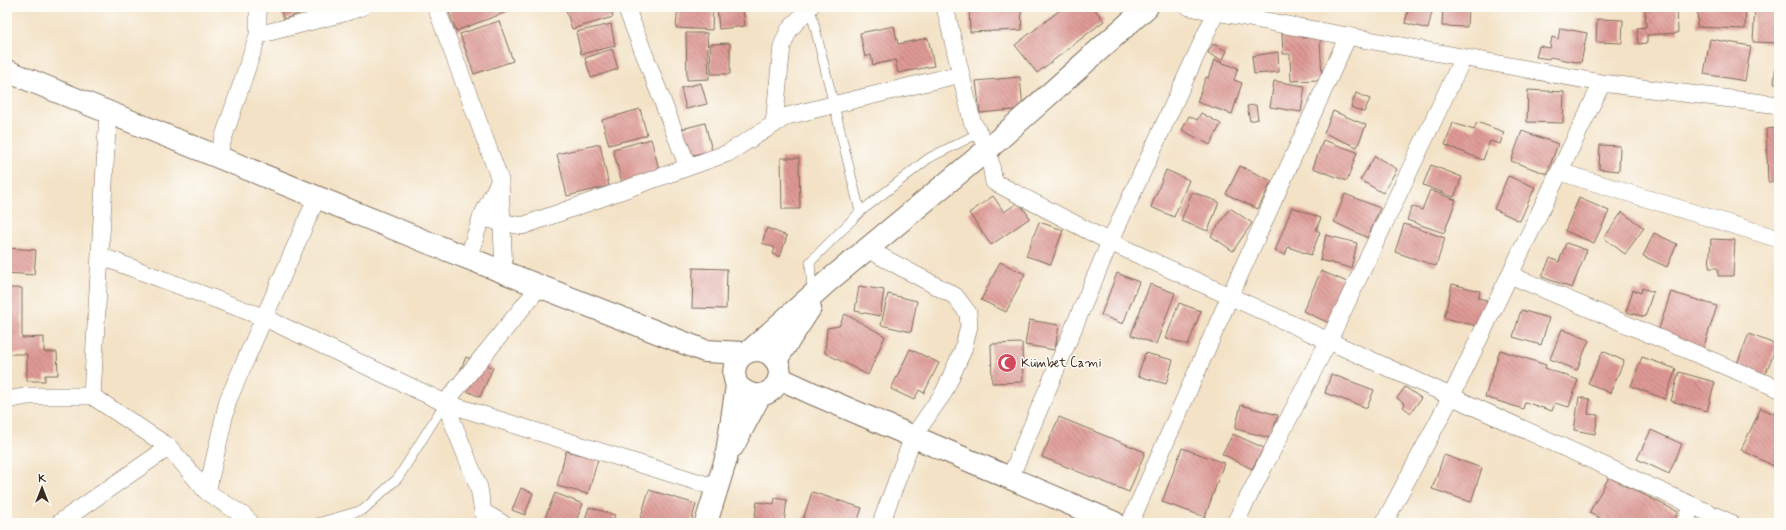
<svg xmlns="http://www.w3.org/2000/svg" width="1786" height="530" font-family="Mynerve,sans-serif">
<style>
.building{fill:url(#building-back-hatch)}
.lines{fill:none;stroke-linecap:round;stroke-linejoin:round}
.lane-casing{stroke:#7b6a59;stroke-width:10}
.street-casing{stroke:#7b6a59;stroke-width:18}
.secondary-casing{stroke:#7b6a59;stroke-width:24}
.lane{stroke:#fff;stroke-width:9}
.street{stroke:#fff;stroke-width:17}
.secondary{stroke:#fff;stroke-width:22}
.labels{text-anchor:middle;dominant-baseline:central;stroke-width:3;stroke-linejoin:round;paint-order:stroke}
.poi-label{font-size:13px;fill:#3b2a1e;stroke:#fdfcf7;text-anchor:start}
</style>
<defs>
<pattern id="building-back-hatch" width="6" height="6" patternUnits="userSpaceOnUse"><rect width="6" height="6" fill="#de9994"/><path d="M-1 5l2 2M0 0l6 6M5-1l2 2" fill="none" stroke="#b57d78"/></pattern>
</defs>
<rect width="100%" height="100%" fill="#fdfcf7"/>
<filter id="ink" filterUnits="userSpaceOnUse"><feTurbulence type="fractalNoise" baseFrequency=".025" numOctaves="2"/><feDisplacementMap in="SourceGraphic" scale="8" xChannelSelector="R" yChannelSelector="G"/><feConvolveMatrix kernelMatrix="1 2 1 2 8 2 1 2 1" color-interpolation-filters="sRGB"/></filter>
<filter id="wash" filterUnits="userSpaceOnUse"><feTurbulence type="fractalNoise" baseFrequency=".012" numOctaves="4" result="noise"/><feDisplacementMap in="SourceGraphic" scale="16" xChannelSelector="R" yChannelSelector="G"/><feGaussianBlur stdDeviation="0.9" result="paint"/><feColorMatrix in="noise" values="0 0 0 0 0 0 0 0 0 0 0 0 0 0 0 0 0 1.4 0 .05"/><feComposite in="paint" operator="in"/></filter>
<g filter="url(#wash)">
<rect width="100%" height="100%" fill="#f3e2c6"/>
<g id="blocks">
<path class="building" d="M110 7H121L119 11Z
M279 7H309L310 10 284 19Z
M447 7H520L456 31Z
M565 7H610L613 17 572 29Z
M678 7H713L712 30 676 28Z
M717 7H743L745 26 719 29Z
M969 7H1021L1022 30 970 32Z
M1064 7H1093L1104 21 1037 73 1015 45Z
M1409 7H1433L1428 29 1405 23Z
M1443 7H1468L1467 27 1442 26Z
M1645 7H1677L1678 33 1647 35V43L1638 44 1637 28 1646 27Z
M1698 7H1746L1745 29 1697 27Z
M1755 7H1779V43L1753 42Z
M1597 19 1623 20 1622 43 1596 42Z
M499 21 513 61 474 74 460 34Z
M611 24 615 46 581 54 576 32Z
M894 26 898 44 928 38 934 66 898 73 895 60 873 65 871 55 865 57 860 33Z
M1560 28 1587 33 1581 63 1550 57 1549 59 1536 57 1539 46 1550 48 1552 37 1558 39Z
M1302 32V38L1320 37 1322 80 1291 81 1290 54H1283L1282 33Z
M686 33H707L709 79 687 80Z
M1710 39 1751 46 1745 81 1704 74Z
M730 43V74H711L710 44Z
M1213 44 1227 51 1222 61 1208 53Z
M612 49 618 69 591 78 585 58Z
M1278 52 1279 72 1254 74 1252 56Z
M1214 60 1238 68 1234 80 1242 83 1232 114 1197 102 1206 77 1208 78Z
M1776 66H1779V83H1774Z
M1020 77 1023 109 980 113 976 81Z
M1274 81 1305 86 1301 112 1270 107Z
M701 83 707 104 686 109 681 88Z
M1528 90 1564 92 1563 123 1527 122Z
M1356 93 1370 99 1364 112 1351 107Z
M1256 105 1258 119 1250 121 1247 106Z
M640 109 647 135 609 145 602 120Z
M1333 111 1366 125 1357 147 1324 133Z
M1201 113 1221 124 1210 145 1182 130 1189 116 1197 120Z
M1477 122 1504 132 1500 144 1490 141 1483 160 1445 145 1453 123 1474 130Z
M705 123 712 151 688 156 682 129Z
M1779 128V182H1768L1766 129Z
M1522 131 1558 144 1547 174 1511 161Z
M651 139 660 173 622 183 613 149Z
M1323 140 1357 152 1347 181 1313 168Z
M600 144 609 186 567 196 557 154Z
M1600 145 1620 146 1619 171 1599 169Z
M1375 156 1397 169 1383 193 1360 180Z
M781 158H799L800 209H782Z
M1431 165 1462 177 1454 197 1423 185Z
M1240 166 1272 181 1258 209 1226 194Z
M1166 170 1189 180 1174 217 1151 207Z
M1508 176 1535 187 1520 221 1494 209Z
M1430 190 1456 200 1444 233 1407 220 1412 206 1422 210Z
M1192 192 1219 202 1208 231 1181 221Z
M1345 194 1380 208 1368 238 1334 222Z
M993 196 1004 212 1019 202 1030 218 991 245 969 213Z
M1579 198 1609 211 1594 243 1565 231Z
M1292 207 1321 218 1316 230 1320 232 1311 255 1288 247 1285 255 1275 251Z
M1230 208 1252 223 1233 251 1211 236Z
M1622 212 1644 228 1625 254 1604 238Z
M1039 222 1063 230 1051 264 1026 256Z
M1404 224 1445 238 1436 266 1395 252Z
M767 228 787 236 780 257 773 254 775 248 762 243Z
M1654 233 1677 244 1667 267 1643 256Z
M1326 235 1357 243 1351 268 1320 260Z
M1711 239 1735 240 1733 276H1718V268H1709Z
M1566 243 1587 250 1572 288 1542 277 1550 258 1559 262Z
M7 248 36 250 34 275 7 273Z
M1000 262 1025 274 1006 312 981 300Z
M693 268 727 269 726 309 692 308Z
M1321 271 1347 282 1329 323 1303 311Z
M1117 273 1139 282 1123 324 1101 315Z
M1150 284 1175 293 1156 344 1131 335Z
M1452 284 1480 291 1478 298 1487 300 1481 327 1444 318Z
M859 286 884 290 880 316 855 311Z
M7 288H22V338L44 337V352H57L58 375H45V381H27V354H7Z
M1642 288 1653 292 1645 317 1626 312 1633 290 1641 293Z
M1671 292 1717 306 1703 349 1657 335Z
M888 294 917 301 911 332 881 325Z
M1179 303 1201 311 1188 345 1166 338Z
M1521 310 1549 318 1541 345 1513 337Z
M845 314 885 336 868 375 825 353 827 328 839 326Z
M1029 320 1059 325 1055 350 1025 345Z
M1562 329 1589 340 1577 370 1550 359Z
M1749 334 1777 345 1764 377 1736 366Z
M1022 343 1023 382 992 383 991 344Z
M910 349 939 363 924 393 919 390 914 400 891 389Z
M1500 350 1546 365 1545 368 1578 380 1569 407 1555 403 1552 411 1525 402 1523 409 1485 397Z
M1603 351 1624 361 1610 393 1588 383Z
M1145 353 1173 360 1166 384 1138 376Z
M466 357 493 368 480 397 454 385Z
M1642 357 1676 369 1665 399 1631 386Z
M1679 372 1715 382 1707 411 1671 401Z
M1331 374 1374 390 1367 408 1325 393Z
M1405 387 1421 398 1411 413 1403 407 1405 404 1397 398Z
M1579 397 1590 399 1588 414 1598 415 1595 434 1574 430Z
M1241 405 1278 415 1271 438 1235 429Z
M1761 408 1779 416V460L1776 467 1741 450Z
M1059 417 1145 452 1129 492 1042 457Z
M1651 430 1682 444 1669 474 1637 459Z
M1233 434 1264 448 1252 469 1222 454Z
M1182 448 1224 463 1205 517 1162 502Z
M566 451 598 459 588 494 557 486Z
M1444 455 1482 468 1471 502 1432 489Z
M1609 477 1678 512 1672 523H1611L1589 513Z
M521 488 533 493 525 515 512 510Z
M649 490 696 504 691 523H639Z
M812 492 862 508 857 523H802Z
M555 493 583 504 575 523H543Z
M775 498 787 500 784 523 754 522 757 502 774 504Z
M589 507 615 515 612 523H584Z"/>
</g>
</g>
<g filter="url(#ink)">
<use href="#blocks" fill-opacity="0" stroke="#7b6a59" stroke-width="1"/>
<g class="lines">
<g class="lane-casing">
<path id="lane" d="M810 7 860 212
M812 292 810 262 860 212 929 158 979 133
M317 523 363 510 398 478 445 403"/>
</g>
<g class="street-casing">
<path id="street" d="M436 7 500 180 504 272
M626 7 688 167
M945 7 972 121 988 149 994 182 1110 242 1731 523
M1189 7 1602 83 1779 105
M258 35 344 13 362 7
M774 124 782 46 789 30 810 7
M217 157 258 35V7
M1560 172 1779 239
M481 218 522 226 728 153 787 116 961 74
M867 249 955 296 968 313 969 326 963 350 944 392 913 437 881 523
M100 256 263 317 445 403 717 488
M468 259 481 218 500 180
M1510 275 1779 389
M92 396 108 112
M7 400 28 396H92L169 447 207 492 244 516 251 523
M1010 478 1110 242 1216 12
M207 492 228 400 317 197
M59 523 169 447
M502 523 483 512 479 488 445 403 540 286
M1130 523 1230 296 1348 36
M1235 523 1329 340 1463 58
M1384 523 1452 395 1602 83
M1685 523 1692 505"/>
</g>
<g class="secondary-casing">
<path id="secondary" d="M7 71 432 244 705 351 744 353
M751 350 827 282 988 149 1147 7
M776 360 810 308
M779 378 816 395 1115 523
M733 446 760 395
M706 523 726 459 737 385C730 369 737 351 757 350 763 350 768 352 773 357 794 379 762 412 737 385"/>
</g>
<use href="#lane" class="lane"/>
<use href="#street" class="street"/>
<use href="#secondary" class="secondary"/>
</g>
</g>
<defs>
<g id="mosque-disc" transform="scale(1)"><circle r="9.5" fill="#d1495b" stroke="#fdfcf7"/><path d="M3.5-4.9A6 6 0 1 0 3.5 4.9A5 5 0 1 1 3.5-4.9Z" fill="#fff"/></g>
</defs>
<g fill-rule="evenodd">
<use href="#mosque-disc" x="1007" y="363"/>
</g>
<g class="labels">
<g class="poi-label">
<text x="1021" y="363">Kümbet Cami</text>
</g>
</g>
<rect width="1786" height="530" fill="none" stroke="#fdfcf7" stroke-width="24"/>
<g transform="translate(42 488)" stroke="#fdfcf7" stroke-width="3" paint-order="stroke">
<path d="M0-3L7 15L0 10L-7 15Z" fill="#3b2a1e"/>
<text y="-6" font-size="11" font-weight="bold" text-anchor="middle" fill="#3b2a1e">K</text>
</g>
</svg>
